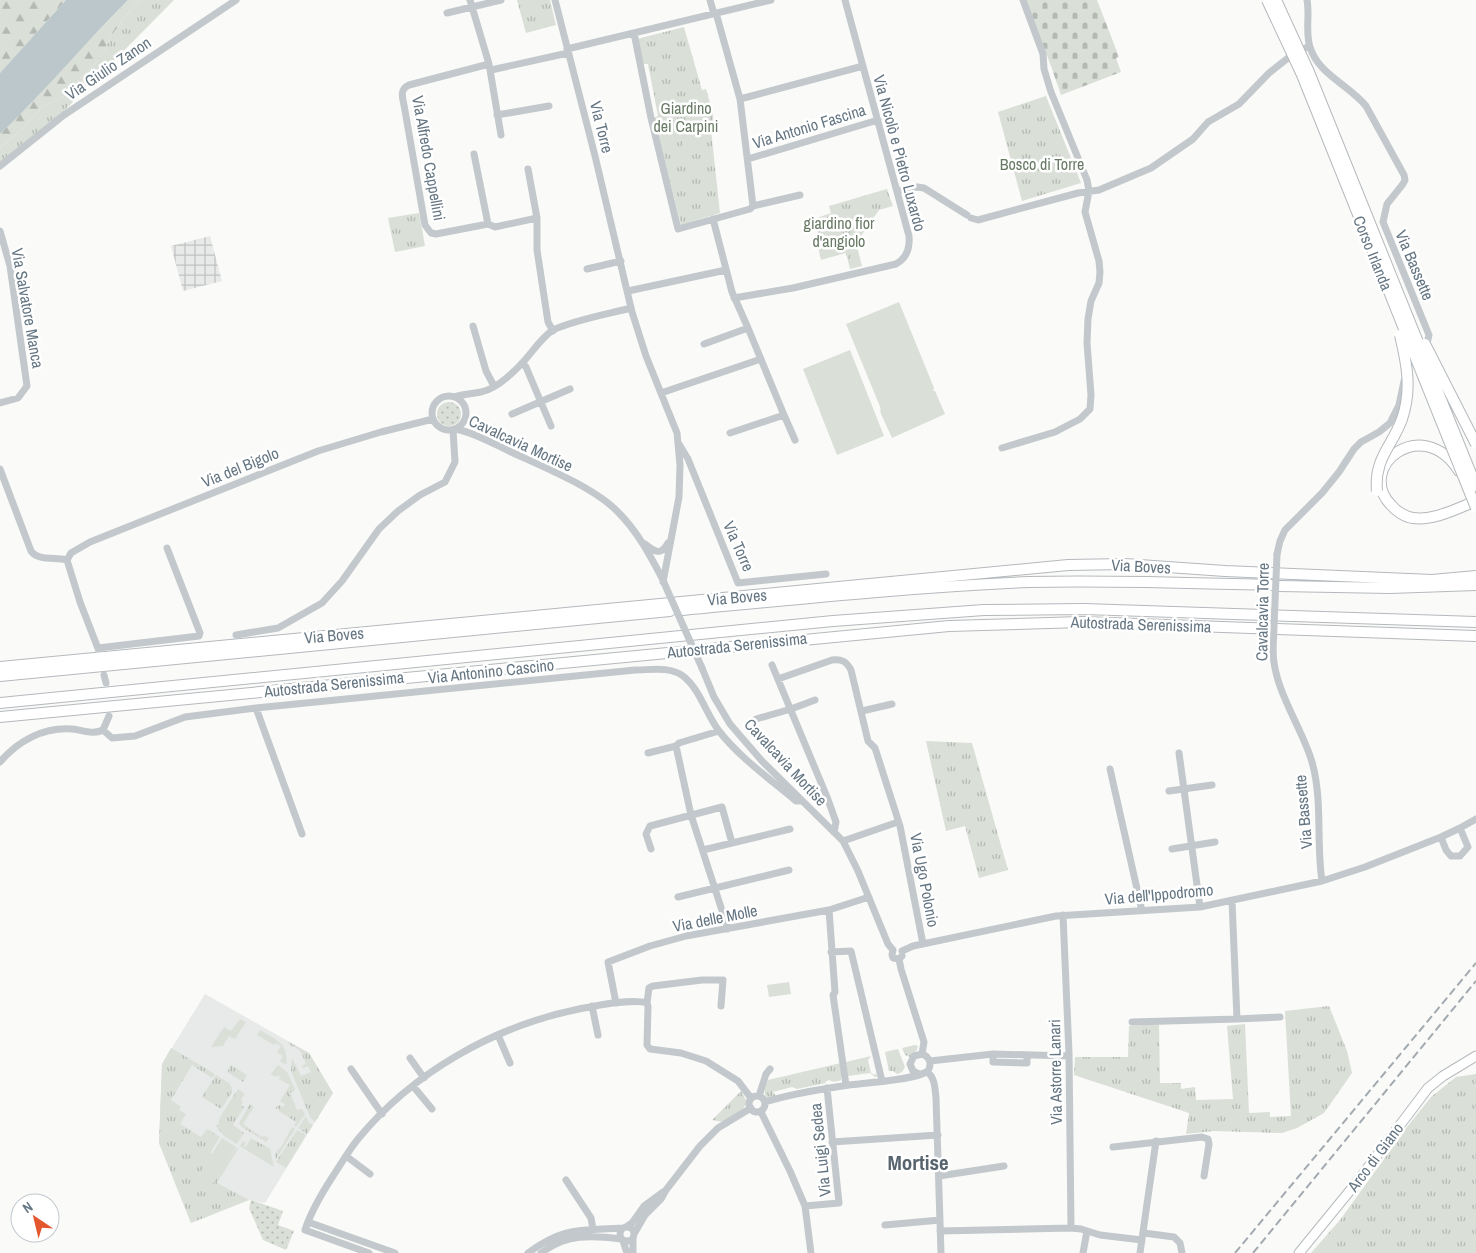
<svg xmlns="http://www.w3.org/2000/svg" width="1476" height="1253" font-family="'Archivo Narrow',sans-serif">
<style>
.built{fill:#e8e9e9}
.industrial{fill:url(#industrial-grid)}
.grass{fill:url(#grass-tufts)}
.forest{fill:url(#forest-firs)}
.cemetery{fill:url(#cemetery-stones)}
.garden{fill:url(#garden-dots)}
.pitch{fill:#dadfd7}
.water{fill:#bbc7cb}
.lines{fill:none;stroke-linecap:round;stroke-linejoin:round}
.major-casing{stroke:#b5babe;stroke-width:11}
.highway-casing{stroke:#b4b9bd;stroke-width:12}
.minor{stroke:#c3c8cc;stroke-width:7}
.major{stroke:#fff;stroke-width:9}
.highway{stroke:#fff;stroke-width:10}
.rail{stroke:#a2aab0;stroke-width:2;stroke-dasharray:8 4;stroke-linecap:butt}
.highway-bridge-casing{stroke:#b4b9bd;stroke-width:12;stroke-linecap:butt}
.minor-bridge{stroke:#c3c8cc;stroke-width:7}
.highway-bridge{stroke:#fff;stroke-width:10}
.labels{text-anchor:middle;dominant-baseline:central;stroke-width:5;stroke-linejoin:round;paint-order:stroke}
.street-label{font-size:16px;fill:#657683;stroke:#fff}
.park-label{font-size:16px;fill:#687a64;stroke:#fff}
.district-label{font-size:21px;font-weight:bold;fill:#57646e;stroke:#fff}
</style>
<defs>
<pattern id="industrial-grid" width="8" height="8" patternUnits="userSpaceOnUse" patternTransform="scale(1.25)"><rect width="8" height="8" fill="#e8e9e9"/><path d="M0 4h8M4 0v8" fill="none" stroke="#c0c1c2"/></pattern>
<pattern id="grass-tufts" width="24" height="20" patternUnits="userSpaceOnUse" patternTransform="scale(1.25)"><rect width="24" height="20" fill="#dadfd7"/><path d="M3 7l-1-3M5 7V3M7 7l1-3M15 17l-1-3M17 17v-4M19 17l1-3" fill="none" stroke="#b4b9b4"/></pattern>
<pattern id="forest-firs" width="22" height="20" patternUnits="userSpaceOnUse" patternTransform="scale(1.25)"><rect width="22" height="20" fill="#dadfd7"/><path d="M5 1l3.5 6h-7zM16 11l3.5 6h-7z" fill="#b4b9b4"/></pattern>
<pattern id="cemetery-stones" width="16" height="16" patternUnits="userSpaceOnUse" patternTransform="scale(1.25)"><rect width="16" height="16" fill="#dadfd7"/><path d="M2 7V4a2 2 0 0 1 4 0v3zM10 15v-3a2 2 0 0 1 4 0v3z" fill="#b4b9b4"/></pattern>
<pattern id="garden-dots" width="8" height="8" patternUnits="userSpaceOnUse" patternTransform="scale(1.25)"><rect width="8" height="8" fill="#dadfd7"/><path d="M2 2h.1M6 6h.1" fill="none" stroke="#b4b9b4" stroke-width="1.8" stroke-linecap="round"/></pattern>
</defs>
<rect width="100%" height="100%" fill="#fafaf8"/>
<path class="built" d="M205 994 309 1053 333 1093 265 1203 249 1200 191 1223 159 1143 162 1064Z"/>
<path class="industrial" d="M210 236 222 281 183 291 171 246Z"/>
<path class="grass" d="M140 0H174L59 116 0 163V148L19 132 42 107 63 97 87 72 98 60 105 50 109 39 127 14Z
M517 0H550L556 25 526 33Z
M684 27 702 90 706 89 712 110 715 129 711 130 720 213 681 225 654 118 658 116 648 64H644L637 39Z
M1046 96 1081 183 1022 201 998 112Z
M887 189 893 206 879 210 856 243 862 266 850 269 846 253 821 260 818 246 821 245 814 219 831 213 829 206Z
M419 213 425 246 395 252 388 218Z
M926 741 972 743 1008 870 979 878 965 826 946 831Z
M1329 1006 1347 1051 1352 1073 1324 1113 1297 1128 1282 1133 1214 1131 1186 1134 1189 1113 1074 1075 1075 1057H1128L1129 1026 1159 1024 1160 1083H1181V1089L1195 1087 1196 1100 1233 1099 1227 1026 1245 1024 1249 1113 1270 1112V1117L1291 1116 1285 1011Z
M240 1019 246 1022 235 1039 229 1036 223 1046 211 1047 224 1027 231 1031Z
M260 1030C276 1040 289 1043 286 1065L280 1061 283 1056 277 1052 281 1046 276 1043 274 1045 257 1035Z
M287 1041 309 1053 333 1093 315 1122 310 1117 291 1071 292 1058 301 1076 311 1072 308 1066 303 1068 302 1066 306 1064 301 1052 294 1046 292 1047Z
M915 1045 918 1046 917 1050 910 1057 905 1055 902 1048Z
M171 1048 215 1074 212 1078 192 1065 171 1100 181 1107 179 1110 186 1114 180 1124 201 1137 207 1129 220 1137 210 1153 212 1154 195 1181 209 1189 236 1148 238 1149 217 1183 249 1200 191 1223 159 1143 162 1064Z
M898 1049 905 1067 902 1072 897 1074 893 1071H889L885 1052Z
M871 1056 868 1060 871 1073 875 1075 876 1073 877 1077H875L870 1073 848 1076 846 1062Z
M841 1063 842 1076H841V1080C836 1082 833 1082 829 1080L825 1082 826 1083 797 1089 792 1087 773 1092 777 1097 767 1098C762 1092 766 1086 768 1080Z
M231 1065 247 1075 243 1082 227 1072Z
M278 1065 287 1072 295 1090 290 1093 297 1110 302 1109 305 1114 296 1127 294 1126 296 1122 279 1111 278 1108 275 1109 278 1105 283 1107 285 1104 280 1101 290 1085 279 1079 280 1077 278 1075 276 1077 270 1074 272 1073Z
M1476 1074V1253H1311L1340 1220 1407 1127 1431 1097 1456 1077Z
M216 1075 229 1083 232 1088 231 1094 221 1109 202 1097Z
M238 1089 245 1094 241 1100 243 1102 241 1105 244 1107 233 1125 244 1133 237 1144 224 1136 215 1125H218L220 1117Z
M741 1091 747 1102 743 1109 723 1122 712 1120Z
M250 1104 254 1107 243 1124 262 1137 264 1136 269 1138 266 1142 242 1127 239 1123Z
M306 1116 308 1122 313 1125 307 1134 298 1128Z
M292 1127 295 1129 276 1159 275 1153 281 1147Z
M297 1130 306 1135 286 1168 276 1162Z
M251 1138 270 1149 274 1167 240 1146 243 1141 246 1143 244 1146 246 1147Z"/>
<path class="forest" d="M0 0H66L0 73Z
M128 0H140L127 14 109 39 105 50 98 60 87 72 63 97 42 107 19 132 0 148V134Z"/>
<path class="cemetery" d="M1026 0H1097L1119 57 1116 58 1121 72 1061 95 1051 66Z"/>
<path class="garden" d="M437 414a12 12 0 1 1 24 0a12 12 0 1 1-24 0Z
M251 1200 283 1211 278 1225 294 1231 286 1250 263 1240 249 1208Z"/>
<path class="pitch" d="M686 128 698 131 692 156 680 153Z
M899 302 934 388 933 391H935L945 414 892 438 881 414 880 410 881 409 846 324Z
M850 350 884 436 837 455 803 369Z
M789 982 791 994 769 997 767 985Z
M222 1138 236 1147 209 1190 195 1181Z"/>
<path class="water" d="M66 0H128C84 44 45 91 0 134V73Z"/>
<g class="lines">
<g class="major-casing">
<path id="major" d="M1299 1253 1357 1182 1428 1088 1443 1076 1476 1056"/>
</g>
<g class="highway-casing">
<path id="highway" d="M1459 471C1422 413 1355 467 1391 505 1396 511 1405 517 1413 518 1434 521 1458 508 1476 501
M1279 586 1390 588 1476 585
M683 610C798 599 913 587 1029 582 1110 580 1191 583 1271 585
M0 667 1068 565 1125 564 1225 571 1432 580 1476 576
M0 676 670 611
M0 703 833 621 984 610 1084 609 1476 622
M0 717 949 626 1081 622 1476 636"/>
</g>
<path class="minor" d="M470 0 489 64 501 135
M555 0 595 156 632 312 646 356 677 433 680 465 679 497 663 582
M710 0 714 14
M1307 0C1310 15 1305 32 1310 47 1318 74 1349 85 1366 106L1404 175 1405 180 1403 184 1387 204 1383 222 1429 335 1426 348
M447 13 501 0
M716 13 740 99 753 206
M634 33 651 118 678 229 750 209 753 206 800 195
M567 49 771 0
M489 64 409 85C400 89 402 96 404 105L425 225 431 233 436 234 488 224 495 227 537 218
M491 70 568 53
M740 99 863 66
M497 115 549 106
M474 154 488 224
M748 159 878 120
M0 166 64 115 236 0
M528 169 537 218V250L548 322 553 331
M897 191 917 187 924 188 967 215
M971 218 978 220 1078 193 1099 190 1151 168 1193 139 1208 122 1239 104 1269 73 1288 58 1309 46
M713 219 732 292 748 328 784 415 730 433
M0 231 10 266 27 386 18 398 0 403
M587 269 621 261
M628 291 726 270
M734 298 793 288 896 264C907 258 910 248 909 236L845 0
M473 326 486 371 494 386
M704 344 748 328
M522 363 526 367 551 426
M661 393 761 359
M432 413a17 17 0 1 1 34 0a17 17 0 1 1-34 0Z
M454 397C463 394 472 394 481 392 497 389 513 373 524 361 533 351 542 337 553 330 574 320 608 314 631 308
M512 414 570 389
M784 415 795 440
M456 429C475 433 492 443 509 451 541 466 594 487 618 512 638 532 651 557 664 582
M679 444 688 459 738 583 826 574
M1002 448 1055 432 1080 419 1090 409 1091 395 1087 343 1088 319 1091 301 1099 283 1100 272 1099 261 1085 212 1089 191 1087 180 1051 92 1044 69 1043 54 1023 0
M0 469 31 551C38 561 55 557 67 560
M645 544C655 552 661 556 668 543
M1277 554 1280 541 1285 530 1322 493 1339 472 1354 449 1361 442 1379 432 1390 423 1399 405 1404 381
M67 560 71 553 90 542 318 451 381 432 433 419
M67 560 80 602 99 651
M236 635 278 628 322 603 342 581 379 529 398 511 420 495 445 482 455 462 453 430
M98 648 199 636 200 633 167 548
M1273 651C1274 691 1301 725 1312 762 1323 801 1316 842 1322 881
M772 665 827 797 836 822 834 832
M702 668 714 697 730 724 762 761 843 841 858 871 888 944 893 950 892 955 893 958 899 959
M104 675 106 683
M778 679 832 660C842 659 846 661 851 670L868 741 875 748 900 826 923 944
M256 708 302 834
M862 711 892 704
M756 719 791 709 815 700
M103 730 112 738 135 736 185 717 256 708 635 670C650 670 670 666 683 676 700 689 706 714 719 731 740 758 770 779 796 801H801
M719 731 679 743 676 746 691 815 728 929
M648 753 676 746
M1179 753 1200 907
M0 762C18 741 43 727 72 729 83 730 93 735 103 730L109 716
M1110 769 1142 911
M1169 791 1212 785
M1441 837 1446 850 1451 856H1460L1468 847 1460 828
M843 841 898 822
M651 849 646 834 650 826 722 807 732 843
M1172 849 1215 842
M703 850 790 829
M678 897 789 870
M829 910 835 992 833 995 846 1085
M1063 915 1069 1053 1071 1228
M902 951 913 946 1056 916 1200 907 1322 881 1365 867 1441 837 1460 828 1476 819
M831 952 851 951 882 1081
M902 956 899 959 901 969 924 1042 922 1054
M616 1003 608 962 650 946 686 936 829 910 869 897
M592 1006 598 1035
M721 1006 723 980H702L653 986 649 988 647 1003 648 1006 647 1045 650 1049 681 1053 706 1061 738 1081 751 1098
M1237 1019 1280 1017
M1132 1022 1237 1019 1232 901
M498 1035 510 1063
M993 1054V1062L1027 1063V1055
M410 1058 424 1078
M930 1061 993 1054 1069 1056
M351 1069 382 1114
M927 1072C935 1077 935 1089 936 1098L941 1253
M413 1086 432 1109
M749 1104a8 8 0 1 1 16 0a8 8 0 1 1-16 0Z
M759 1096 766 1074 770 1069
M765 1102C791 1094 821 1089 849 1085 866 1083 915 1080 928 1071 932 1064 930 1057 922 1054L914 1056 910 1064 913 1071 919 1074
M761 1112 790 1171 805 1206 811 1253
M832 1142 938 1135
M1113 1147 1202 1137 1208 1139 1209 1144 1204 1176
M346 1156 370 1174
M939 1176 1004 1166
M566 1180 591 1218 593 1229
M805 1206 839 1203 827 1088
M308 1222 395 1253
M885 1225 940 1220
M620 1234a7 7 0 1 1 14 0a7 7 0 1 1-14 0Z
M626 1227 632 1223 644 1206 663 1192
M940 1231 1071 1228 1081 1229 1100 1235 1142 1240
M1144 1233 1174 1237 1180 1243 1182 1253
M634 1234 645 1215 661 1199 666 1190 700 1146 718 1128 751 1108
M623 1241 627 1253
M369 1253 305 1230C311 1211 322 1193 333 1176 341 1164 349 1150 358 1139 413 1072 495 1026 579 1009 595 1006 632 998 647 1003
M528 1253C565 1226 581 1231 623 1228
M541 1253C566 1234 591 1235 621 1239
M633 1253V1238
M1083 1253 1087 1231
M1140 1253 1156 1141"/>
<use href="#major" class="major"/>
<use href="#highway" class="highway"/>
<path class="rail" d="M1235 1253 1476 963
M1253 1253 1476 981"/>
<g class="highway-bridge-casing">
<path id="highway-bridge" d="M1267 0 1302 75 1476 508
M1276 0 1309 72 1476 486
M1425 344 1476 444
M1377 491C1374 458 1392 447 1402 419 1412 390 1407 364 1400 335"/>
</g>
<path class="minor-bridge" d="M665 585 702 668
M1273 651 1277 554"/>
<use href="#highway-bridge" class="highway-bridge"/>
</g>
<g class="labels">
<g class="street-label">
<text transform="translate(108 68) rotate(-34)">Via Giulio Zanon</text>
<text transform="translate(809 126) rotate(-17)">Via Antonio Fascina</text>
<text transform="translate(602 127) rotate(76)">Via Torre</text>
<text transform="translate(900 153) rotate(75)">Via Nicolò e Pietro Luxardo</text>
<text transform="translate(429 158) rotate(80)">Via Alfredo Cappellini</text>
<text transform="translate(1373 253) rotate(68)">Corso Irlanda</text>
<text transform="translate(1415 265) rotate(67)">Via Bassette</text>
<text transform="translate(28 308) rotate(80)">Via Salvatore Manca</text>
<text transform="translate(521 443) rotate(25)">Cavalcavia Mortise</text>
<text transform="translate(240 467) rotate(-22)">Via del Bigolo</text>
<text transform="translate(739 546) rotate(66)">Via Torre</text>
<text transform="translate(1141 566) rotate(3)">Via Boves</text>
<text transform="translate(737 597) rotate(-5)">Via Boves</text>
<text transform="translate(1262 612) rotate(-89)">Cavalcavia Torre</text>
<text transform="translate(1141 624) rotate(2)">Autostrada Serenissima</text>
<text transform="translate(334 635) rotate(-5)">Via Boves</text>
<text transform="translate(737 645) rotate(-6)">Autostrada Serenissima</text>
<text transform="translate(491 671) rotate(-6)">Via Antonino Cascino</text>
<text transform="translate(334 684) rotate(-6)">Autostrada Serenissima</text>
<text transform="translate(786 762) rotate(47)">Cavalcavia Mortise</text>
<text transform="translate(1303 812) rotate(-95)">Via Bassette</text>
<text transform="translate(925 880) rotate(79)">Via Ugo Polonio</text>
<text transform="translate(1159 894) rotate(-5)">Via dell'Ippodromo</text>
<text transform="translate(715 918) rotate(-11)">Via delle Molle</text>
<text transform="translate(1055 1072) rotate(-91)">Via Astorre Lanari</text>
<text transform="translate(820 1150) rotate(-96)">Via Luigi Sedea</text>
<text transform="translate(1375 1157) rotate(-53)">Arco di Giano</text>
</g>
<g class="park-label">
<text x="686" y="108">Giardino<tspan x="686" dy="18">dei Carpini</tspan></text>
<text x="1042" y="164">Bosco di Torre</text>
<text x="839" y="223">giardino fior<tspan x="839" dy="18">d'angiolo</tspan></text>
</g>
<g class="district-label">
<text x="918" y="1162">Mortise</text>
</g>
</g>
<g transform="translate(35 1218) rotate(325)"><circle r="24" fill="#ffffff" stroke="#c1c8cd"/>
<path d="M0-4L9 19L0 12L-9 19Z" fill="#e4572e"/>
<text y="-8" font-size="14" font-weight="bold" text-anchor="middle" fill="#657683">N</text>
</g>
</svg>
